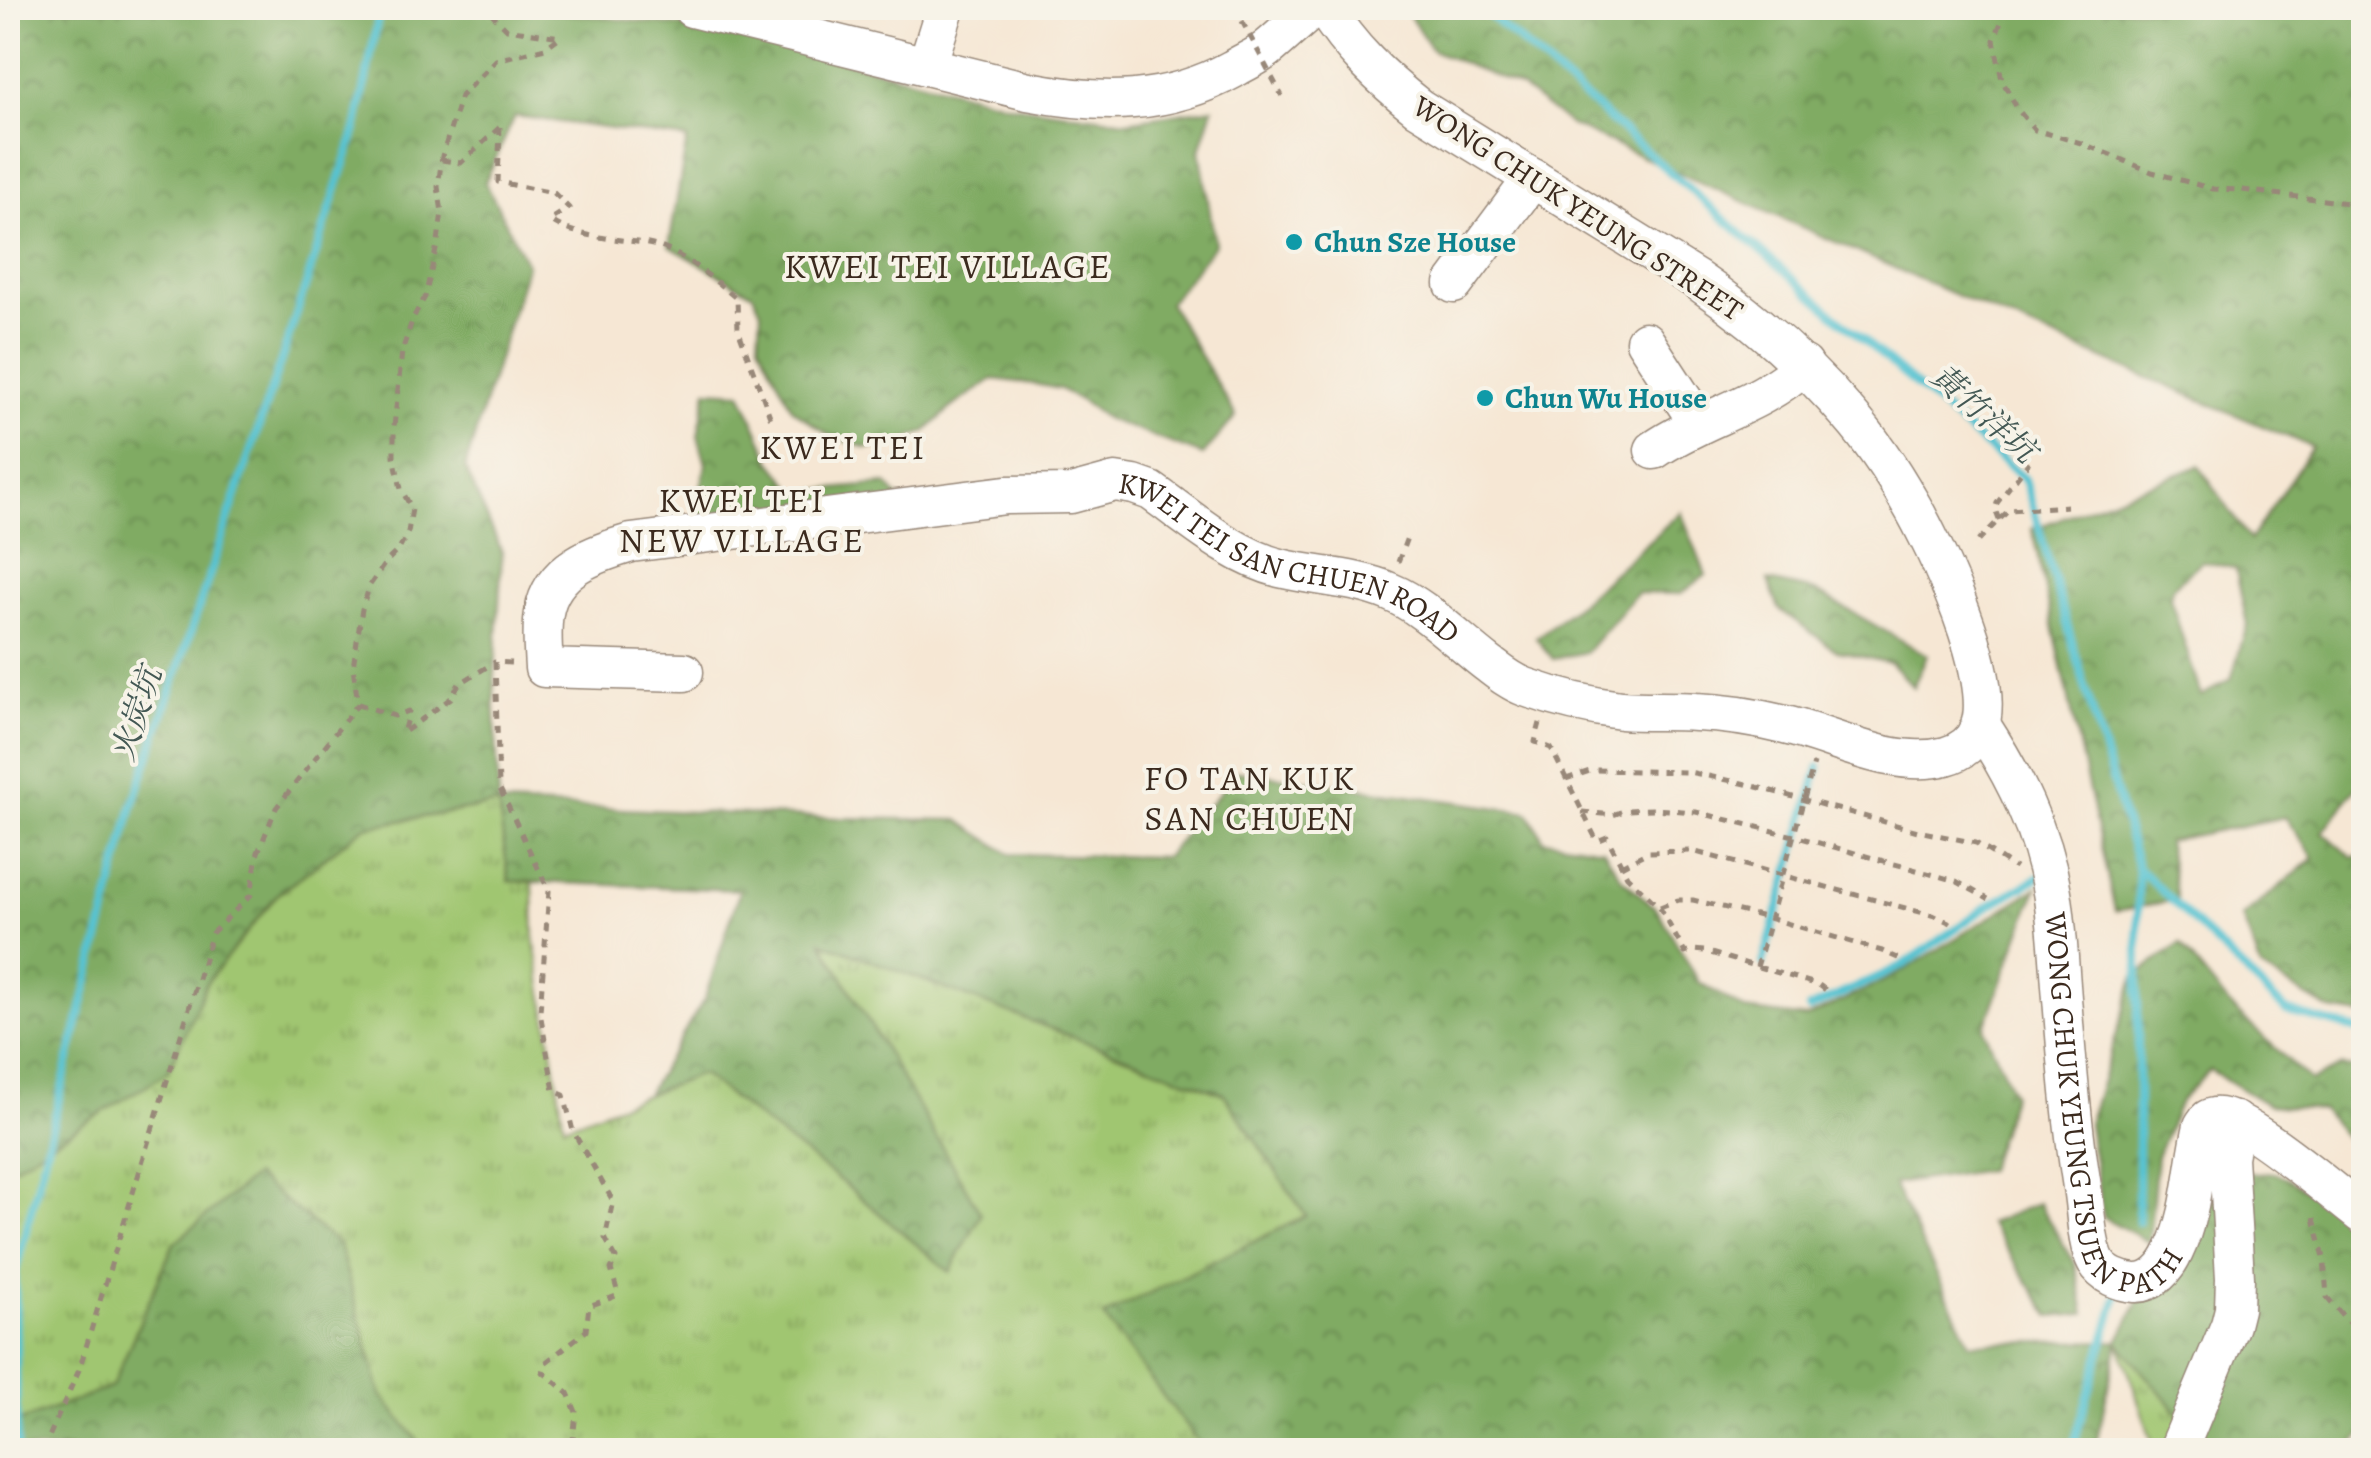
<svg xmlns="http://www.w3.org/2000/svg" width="2371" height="1458" font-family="Alegreya,'Noto Serif TC',serif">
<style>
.grass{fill:url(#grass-tufts);stroke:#6e7848;stroke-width:2.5}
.forest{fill:url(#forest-crowns);stroke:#5e6a40;stroke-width:2.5;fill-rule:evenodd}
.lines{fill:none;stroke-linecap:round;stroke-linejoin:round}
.stream{stroke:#57c3d1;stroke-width:8}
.minor-casing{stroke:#988879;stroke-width:41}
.path{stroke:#988879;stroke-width:5;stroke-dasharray:8 8;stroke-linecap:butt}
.minor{stroke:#fff;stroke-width:38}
.path-bridge{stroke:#988879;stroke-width:5;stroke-dasharray:8 8;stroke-linecap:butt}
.culture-dot{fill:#0f9aa8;stroke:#f7f3e8;stroke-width:4}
.labels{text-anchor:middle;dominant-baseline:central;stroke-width:8;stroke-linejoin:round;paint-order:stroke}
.street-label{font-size:30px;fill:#3b2a1e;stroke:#f7f3e8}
.culture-label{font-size:30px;font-weight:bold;fill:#0d838f;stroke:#f7f3e8;text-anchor:start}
.water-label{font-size:32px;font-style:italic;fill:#435854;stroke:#f7f3e8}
.quarter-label{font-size:35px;letter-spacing:2.5px;fill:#3b2a1e;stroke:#f7f3e8}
</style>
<defs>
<pattern id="grass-tufts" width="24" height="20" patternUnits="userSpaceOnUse" patternTransform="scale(2.5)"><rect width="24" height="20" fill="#a0c671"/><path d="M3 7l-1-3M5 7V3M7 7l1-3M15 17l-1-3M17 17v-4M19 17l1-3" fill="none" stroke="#84a15c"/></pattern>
<pattern id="forest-crowns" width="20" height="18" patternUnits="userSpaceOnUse" patternTransform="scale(2.5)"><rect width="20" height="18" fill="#80ab63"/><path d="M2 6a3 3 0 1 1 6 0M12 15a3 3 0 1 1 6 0" fill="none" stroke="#6a8b51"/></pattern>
</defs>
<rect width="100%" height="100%" fill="#f7f3e8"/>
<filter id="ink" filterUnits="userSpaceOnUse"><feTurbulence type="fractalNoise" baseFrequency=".01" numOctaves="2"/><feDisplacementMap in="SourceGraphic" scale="20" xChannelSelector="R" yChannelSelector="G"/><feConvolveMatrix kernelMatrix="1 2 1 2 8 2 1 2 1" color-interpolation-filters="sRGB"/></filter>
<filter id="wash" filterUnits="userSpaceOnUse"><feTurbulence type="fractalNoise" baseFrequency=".0048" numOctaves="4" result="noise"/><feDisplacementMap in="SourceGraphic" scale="40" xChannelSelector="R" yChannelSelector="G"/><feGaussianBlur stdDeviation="2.25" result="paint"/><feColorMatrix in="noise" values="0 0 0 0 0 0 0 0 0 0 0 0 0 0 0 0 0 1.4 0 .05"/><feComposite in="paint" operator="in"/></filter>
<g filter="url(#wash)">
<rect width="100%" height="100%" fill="#f6e7d4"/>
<path class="grass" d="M499 804 509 881 533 882 534 936 564 1126 701 1074 843 1183 950 1272 981 1214 820 941 1224 1094 1306 1216 1103 1316 1204 1450H425L381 1396 339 1245 174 1243 112 1387 8 1426V1170L167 1072 207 982 276 896 364 827Z
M2118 1341 2188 1425 2200 1450H2155Z"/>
<path class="forest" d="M8 8H522L689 27 832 58 1010 105 1127 121 1213 108 1200 150 1215 244 1169 303 1236 416 1203 455 1106 419 1086 404 1060 389 1034 384 993 379 952 407 925 432 896 444 865 448 829 435 793 410 759 343 761 311 753 294 669 246 687 139 515 116 485 182 527 264 465 468 502 552 494 690 499 804 840 818 958 820 1010 854 1165 857 1238 771 1528 812 1544 840 1603 849 1622 879 1657 909 1699 982 1745 1010 1806 1018 1898 974 2037 888 1984 1029 2013 1093 1988 1170 1893 1184 1970 1343 2118 1341 2203 1176 2275 1172 2363 1224V1434L2347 1450H2200L2188 1425 2118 1342 2097 1439 2081 1450H1204L1103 1316 1306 1216 1224 1094 822 942 981 1214 950 1272 843 1183 701 1074 646 1095 705 998 740 890 509 881 498 804 364 827 276 896 207 982 168 1072 8 1170Z
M1404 8H2363L2364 777 2323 832 2353 858 2363 856V1015L2330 1010 2261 969 2242 917 2314 858 2285 817 2167 841 2177 900 2115 911 2032 529 2199 466 2250 540 2312 447 2044 334 1570 125 1522 88 1432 50ZM2202 561 2236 569 2247 625 2231 679 2201 696 2170 598 2172 588Z
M707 390 741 392 771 460 796 492 887 484 918 523 876 532 772 513 699 524 697 507 706 464 698 436Z
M1681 512 1706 575 1681 594 1637 593 1586 652 1553 659 1536 638 1580 603Z
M1768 581 1815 591 1927 655 1913 687 1890 663 1837 651 1779 609Z
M2180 944 2232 1008 2311 1081 2342 1066 2363 1070V1170L2357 1151 2322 1110 2268 1105 2210 1070 2180 1101 2157 1157 2149 1242 2103 1217 2088 1124 2135 976Z
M254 1176 339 1245 381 1395 425 1450H8V1426L112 1387 174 1243Z
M2038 1203 2075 1263 2085 1314 2051 1317 1989 1223Z"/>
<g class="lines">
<path class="stream" d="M1481 8 2025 480 2138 868 2286 1011 2364 1032
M2138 868V1222
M1763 963 1819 767
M1809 1009 1902 966 1985 908 2039 877
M17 1450 15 1274 133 805 298 309 357 126 380 8
M2072 1450 2118 1292"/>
</g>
</g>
<g filter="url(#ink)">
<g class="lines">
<g class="minor-casing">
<g id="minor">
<path d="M692 8 1028 91C1101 105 1166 106 1233 69 1244 62 1257 57 1267 49 1283 36 1298 21 1314 8"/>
<path d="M927 66 945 8"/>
<path d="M1454 284 1533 178"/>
<path d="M1645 341 1699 424"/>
<path d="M1654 450C1702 417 1761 406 1804 365"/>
<path id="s1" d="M684 672 544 668C543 650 541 631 544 613 551 568 594 554 631 543L1006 495 1071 494 1115 482 1134 485 1151 491C1191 519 1232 556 1280 568 1316 577 1355 577 1390 592 1424 606 1457 640 1487 663 1499 672 1511 682 1525 687 1556 698 1588 706 1621 710 1646 712 1671 710 1696 712 1726 713 1756 718 1785 725 1836 737 1894 770 1946 756 1961 752 1974 742 1979 728 1999 680 1935 545 1909 501 1892 471 1872 441 1849 415 1804 362 1754 319 1697 280L1419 108C1382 79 1349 48 1325 8"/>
<path id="s2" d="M1981 725C2014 776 2042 831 2052 892 2058 927 2059 963 2062 998 2067 1061 2072 1125 2082 1187 2086 1209 2086 1243 2096 1262 2103 1275 2120 1282 2135 1283 2153 1284 2167 1268 2174 1252 2193 1213 2193 1168 2203 1126 2207 1120 2207 1118 2214 1117 2242 1112 2338 1197 2364 1216"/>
<path d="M2178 1450 2230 1325 2234 1309 2235 1278 2228 1157 2235 1121"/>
</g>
</g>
<path class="path" d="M2000 8 2002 20 1994 40 2002 80 2018 110 2035 130 2081 143 2152 172 2213 189 2242 190 2364 205
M500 127 498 182 554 193 569 208 550 220C580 241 622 237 657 246 683 253 717 282 737 299L738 329 771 419
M442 160 461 163 500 127
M1999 520 1995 509 1997 503 2029 462
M1978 541 2009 510 2067 506
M1398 562 1409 532
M511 663 495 662 499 787 549 891 540 1012 554 1091 564 1095 573 1131 613 1201 605 1238 616 1258 611 1269 617 1290 616 1296 589 1306 586 1331 545 1363 543 1372 568 1393 576 1412 572 1450
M358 704 395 716 409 711 403 733 451 698 459 684 495 662
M1540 723 1535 742 1551 748 1597 841 1607 837 1627 876 1660 908 1685 953 1694 950 1704 951 1819 985 1831 994
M1566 779 1593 770 1689 772 1742 783 1918 831 1976 843 2015 868
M1582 812 1613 815 1626 810 1655 809 1696 812 1794 836 1956 881 1988 899
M1621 866 1648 852 1692 851 1935 916 1951 923
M1660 907 1678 900H1693L1772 919 1882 951 1902 960
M1757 967 1814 763
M2314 1218 2324 1258 2327 1297 2364 1341
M2364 1417 2360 1423 2364 1428
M43 1450 79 1370 212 933 251 895 257 855 276 808 358 704 353 667 362 609 370 585 385 563 400 548 408 532 412 509 401 489 394 456V427L402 351 413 318 425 297 438 241 442 212 438 187 442 156 461 96 496 60 545 48 560 37 507 29 486 8"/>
<use href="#minor" class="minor"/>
<path class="path-bridge" d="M1242 21 1282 96"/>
</g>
</g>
<g class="culture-dot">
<circle cx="1294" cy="242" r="10"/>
<circle cx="1485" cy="398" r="10"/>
</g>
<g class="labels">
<g class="street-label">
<text transform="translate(1578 208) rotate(33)">WONG CHUK YEUNG STREET</text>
<text stroke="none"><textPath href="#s1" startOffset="995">KWEI TEI SAN CHUEN ROAD</textPath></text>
<text stroke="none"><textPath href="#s2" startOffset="430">WONG CHUK YEUNG TSUEN PATH</textPath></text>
</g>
<g class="culture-label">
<text x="1314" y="242">Chun Sze House</text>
<text x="1505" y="398">Chun Wu House</text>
</g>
<g class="water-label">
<text transform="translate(1984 413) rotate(42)">黃竹洋坑</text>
<text transform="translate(136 714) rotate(-72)">火炭坑</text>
</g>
<g class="quarter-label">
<text x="948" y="266">KWEI TEI VILLAGE</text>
<text x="843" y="447">KWEI TEI</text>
<text x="742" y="500">KWEI TEI<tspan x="742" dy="40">NEW VILLAGE</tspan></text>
<text x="1250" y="778">FO TAN KUK<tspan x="1250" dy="40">SAN CHUEN</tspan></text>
</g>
</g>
<rect width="2371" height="1458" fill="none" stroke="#f7f3e8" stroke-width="40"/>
</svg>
